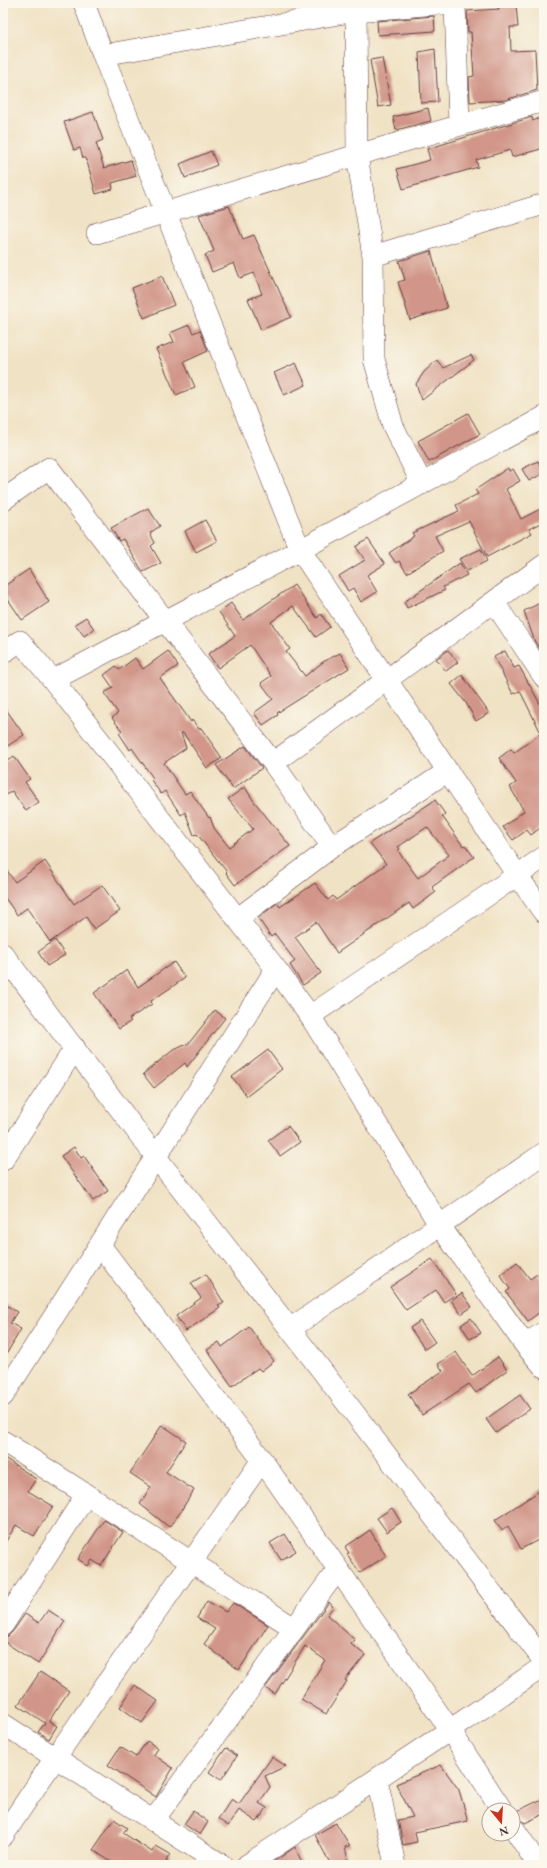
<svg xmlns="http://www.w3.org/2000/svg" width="547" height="1868" font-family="'EB Garamond',serif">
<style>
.building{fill:#d19689;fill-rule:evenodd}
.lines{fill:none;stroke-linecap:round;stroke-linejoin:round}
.minor-casing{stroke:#633c42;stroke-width:22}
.minor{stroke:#fff;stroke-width:21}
</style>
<rect width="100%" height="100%" fill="#fbf7ec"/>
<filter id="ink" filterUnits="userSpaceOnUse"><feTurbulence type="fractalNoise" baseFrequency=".025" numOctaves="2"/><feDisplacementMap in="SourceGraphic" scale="8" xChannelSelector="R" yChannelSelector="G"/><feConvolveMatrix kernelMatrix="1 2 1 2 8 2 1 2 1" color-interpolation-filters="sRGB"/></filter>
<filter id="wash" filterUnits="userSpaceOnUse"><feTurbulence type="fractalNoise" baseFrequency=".012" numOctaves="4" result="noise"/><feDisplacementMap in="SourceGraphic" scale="16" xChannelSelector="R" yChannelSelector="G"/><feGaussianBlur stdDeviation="0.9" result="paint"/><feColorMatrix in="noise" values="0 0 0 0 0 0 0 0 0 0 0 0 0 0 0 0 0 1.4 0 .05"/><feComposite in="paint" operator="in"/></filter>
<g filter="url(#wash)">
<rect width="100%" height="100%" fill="#f0e2c4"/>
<g id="blocks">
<path class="building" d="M516 5 518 27H510L511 51 535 50 537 90 505 100 470 102 469 77 474 76 471 32H468L467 11 499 9 498 6Z
M434 16 435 31 378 35 377 21Z
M435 49 438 102 421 103 419 52Z
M382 58 391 105 378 107 370 60Z
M428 108 431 121 396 130 393 117Z
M93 112 103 140 96 143 104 168 131 160 136 176 112 183 113 189 96 194 86 158H83L80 148 74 150 64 122Z
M544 116V144L540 146 541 149 512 157 510 150 476 160 478 167 403 189 397 169 430 160 427 149 532 117 533 121Z
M211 151 217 165 185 178 180 164Z
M229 206 243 239 254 235 291 317 261 330 248 299 262 294 254 273 240 278 234 263 212 272 205 255 214 251 199 215Z
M431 251 447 308 410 320 398 282 405 280 399 261Z
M162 276 174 305 144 318 132 288Z
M189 325 193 333 200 330 208 351 184 362 195 387 176 395 156 349 174 342 170 333Z
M471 355 474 360 422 400 416 384 424 372 437 360 443 368Z
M296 363 306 385 284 395 274 373Z
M468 413 480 434 429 462 418 441Z
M538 461 544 473 529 481 522 469Z
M508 468 509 471 513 469 520 481 506 489 521 519 544 507V521L529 529 532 533 487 557 469 521 435 536 443 551 407 573 399 561 396 563 389 553 414 536 412 533 459 511 456 505 478 494 475 490Z
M148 508 160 526 150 533 155 543 151 546 161 563 143 572 123 539 119 541 111 528Z
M205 520 217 541 196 552 185 531Z
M368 539 385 564 367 575 377 592 361 602 353 588 348 591 339 576 365 560 356 547Z
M481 549 487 561 467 571 459 559Z
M460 563 467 575 443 587 445 590 407 608 404 602Z
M29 569 49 602 22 620 3 592V587Z
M294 585 317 618 321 614 330 627 316 637 293 606 271 622 290 649 286 652 305 676 323 662 340 653 349 668 277 713 278 715 263 725 254 713 273 699 261 683 271 676 250 645 218 668 208 654 235 636 219 612 231 603 243 620Z
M544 601V655L535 642 524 611Z
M86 617 94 629 84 636 75 624Z
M448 650 458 662 446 671 436 659Z
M168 651 178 666 160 678 191 722 192 720 199 729 201 728 222 758 207 768 183 733H181L186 748 164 763 185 794 190 791 209 818 210 817 214 828 229 847 253 829 228 799 245 787 253 800 290 846 235 885 226 873 227 872 197 834 194 835 185 812 181 815 165 791 161 794 151 780 153 778 132 748 130 750 119 733 122 731 112 718 118 713 104 693 113 688 104 675 116 666 119 670 135 658 143 669Z
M505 651 514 668 519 666 544 711V825L531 835 527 830 513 840 503 827 524 811 510 787 516 783 499 758 511 749 514 753 541 733 520 691 513 694 494 657Z
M462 675 489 713 476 721 466 703 451 684Z
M3 705 24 735 3 749Z
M245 746 262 768 233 789 216 765Z
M14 756 30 779 25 782 39 802 26 811 12 791 3 797V764Z
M435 800 445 814 442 816 463 846 465 845 474 857 432 887 436 892 413 909 409 903 337 953 316 922 295 937 321 973 303 985 290 965 295 961 275 934 271 937 258 918 277 903 280 907 315 883 328 900 333 896 336 900 386 864 370 843ZM427 827 449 855 418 878 398 851 400 849 398 847Z
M45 861 74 904 102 885 120 911 94 929 86 917 50 942 27 908 17 915 3 895V865L15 882Z
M55 940 65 955 47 966 38 952Z
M174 962 185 978 151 1001 152 1004 129 1019 131 1021 119 1029 94 993 127 970 138 987Z
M215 1010 225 1018 187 1067 185 1063 154 1088 143 1074 172 1051 189 1043Z
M268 1050 282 1069 247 1096 232 1077Z
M288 1126 300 1142 280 1156 268 1140Z
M74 1147 81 1158 84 1156 108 1191 93 1201 61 1156Z
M432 1259 456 1294 444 1302 436 1290 406 1310 390 1287Z
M517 1262 530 1279 537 1274 544 1283V1309L528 1321 506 1292 510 1289 500 1275Z
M206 1274 224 1303 218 1306 220 1308 186 1331 176 1316 201 1298 191 1283Z
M462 1293 472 1307 461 1314 451 1300Z
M3 1303 17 1312 10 1323 21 1329 3 1360Z
M471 1318 481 1333 470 1339 461 1325Z
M420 1321 435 1342 425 1349 410 1328Z
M249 1327 274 1361 261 1371 258 1368 232 1386 207 1350 219 1342 222 1347Z
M456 1352 472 1376 498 1357 507 1370 476 1393 469 1384 422 1415 408 1394 443 1371 438 1364Z
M520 1395 530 1409 496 1433 486 1419Z
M162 1425 186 1441 166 1472 194 1490 182 1509H183L169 1527 140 1504 151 1487 130 1473Z
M3 1457 36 1479 28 1491 53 1506 34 1536 16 1525 3 1546Z
M544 1488V1537L521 1549 508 1526 502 1531 495 1520Z
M392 1508 401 1522 387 1532 377 1518Z
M104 1520 123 1532 101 1566 92 1560 88 1566 78 1559Z
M370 1530 386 1556 360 1573 347 1554 349 1553 345 1547Z
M285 1534 296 1551 281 1560 270 1543Z
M207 1601 226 1612 233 1603 268 1625 239 1670 204 1644 215 1629 197 1618Z
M329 1602 333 1607 327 1615 355 1640 351 1644 365 1655 345 1680 347 1681 326 1714 301 1699 325 1660 305 1646 275 1694 265 1688Z
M48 1610 65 1621 38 1664 3 1641 13 1631 25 1614 39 1623Z
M40 1672 69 1691 49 1721 57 1726 49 1739 38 1732 45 1723 18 1705Z
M135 1685 158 1701 142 1723 120 1707Z
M147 1741 158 1748 154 1755 173 1768 156 1797 108 1765 120 1747 136 1757Z
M226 1748 237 1756 221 1780 209 1772Z
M272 1757 286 1766 265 1776 270 1787 259 1803 267 1808 257 1822 239 1810 228 1826 218 1819 232 1799 239 1804Z
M441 1765 459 1790 468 1821 415 1832 417 1842 403 1845 398 1820 413 1817 396 1784Z
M544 1798V1814L525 1823 516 1816 515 1812Z
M193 1811 208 1822 200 1835 184 1824Z
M114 1819 127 1828 123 1833 152 1852 156 1846 170 1854 166 1861 173 1865H116L93 1850Z
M336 1823 350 1846 345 1847 349 1865H331L315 1835Z
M295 1847 303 1865H269Z"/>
</g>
</g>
<g filter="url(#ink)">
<use href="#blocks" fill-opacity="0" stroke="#633c42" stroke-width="1"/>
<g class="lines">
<g class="minor-casing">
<path id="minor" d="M84 3 103 55 356 11 448 3
M356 3 357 155 373 256 374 359 393 426 422 484
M455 3 459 125
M103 55 300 550 517 875 544 913
M97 233 357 155 544 101
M373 256 544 204
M3 500 49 468 273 763 332 847
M494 602 544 677
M3 653 20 641 53 680 276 969 310 1016 440 1226 525 1345 544 1367
M53 680 300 550 544 417
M273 763 544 565
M237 919 332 847 448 771
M3 954 156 1157 290 1329 544 1661
M310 1016 544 857
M3 1160 75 1048
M100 1245 262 1460 450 1730 502 1810
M290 1329 544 1153
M525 1345 544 1332
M3 1396 276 969
M3 1441 294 1628
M3 1625 86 1495
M3 1724 222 1865
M377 1779 395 1865
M153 1821 338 1569
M513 1827 538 1865
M3 1836C86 1709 176 1586 262 1460
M247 1865 450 1730 544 1666"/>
</g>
<use href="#minor" class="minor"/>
</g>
</g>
<rect width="547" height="1868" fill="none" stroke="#fbf7ec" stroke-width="16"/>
<g transform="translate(501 1822) rotate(162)"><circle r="19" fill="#fbf7ec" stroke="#b4a19f"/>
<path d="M0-3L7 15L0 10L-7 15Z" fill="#c8321e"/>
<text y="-6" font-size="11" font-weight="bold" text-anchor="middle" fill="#4a1f2b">N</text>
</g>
</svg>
